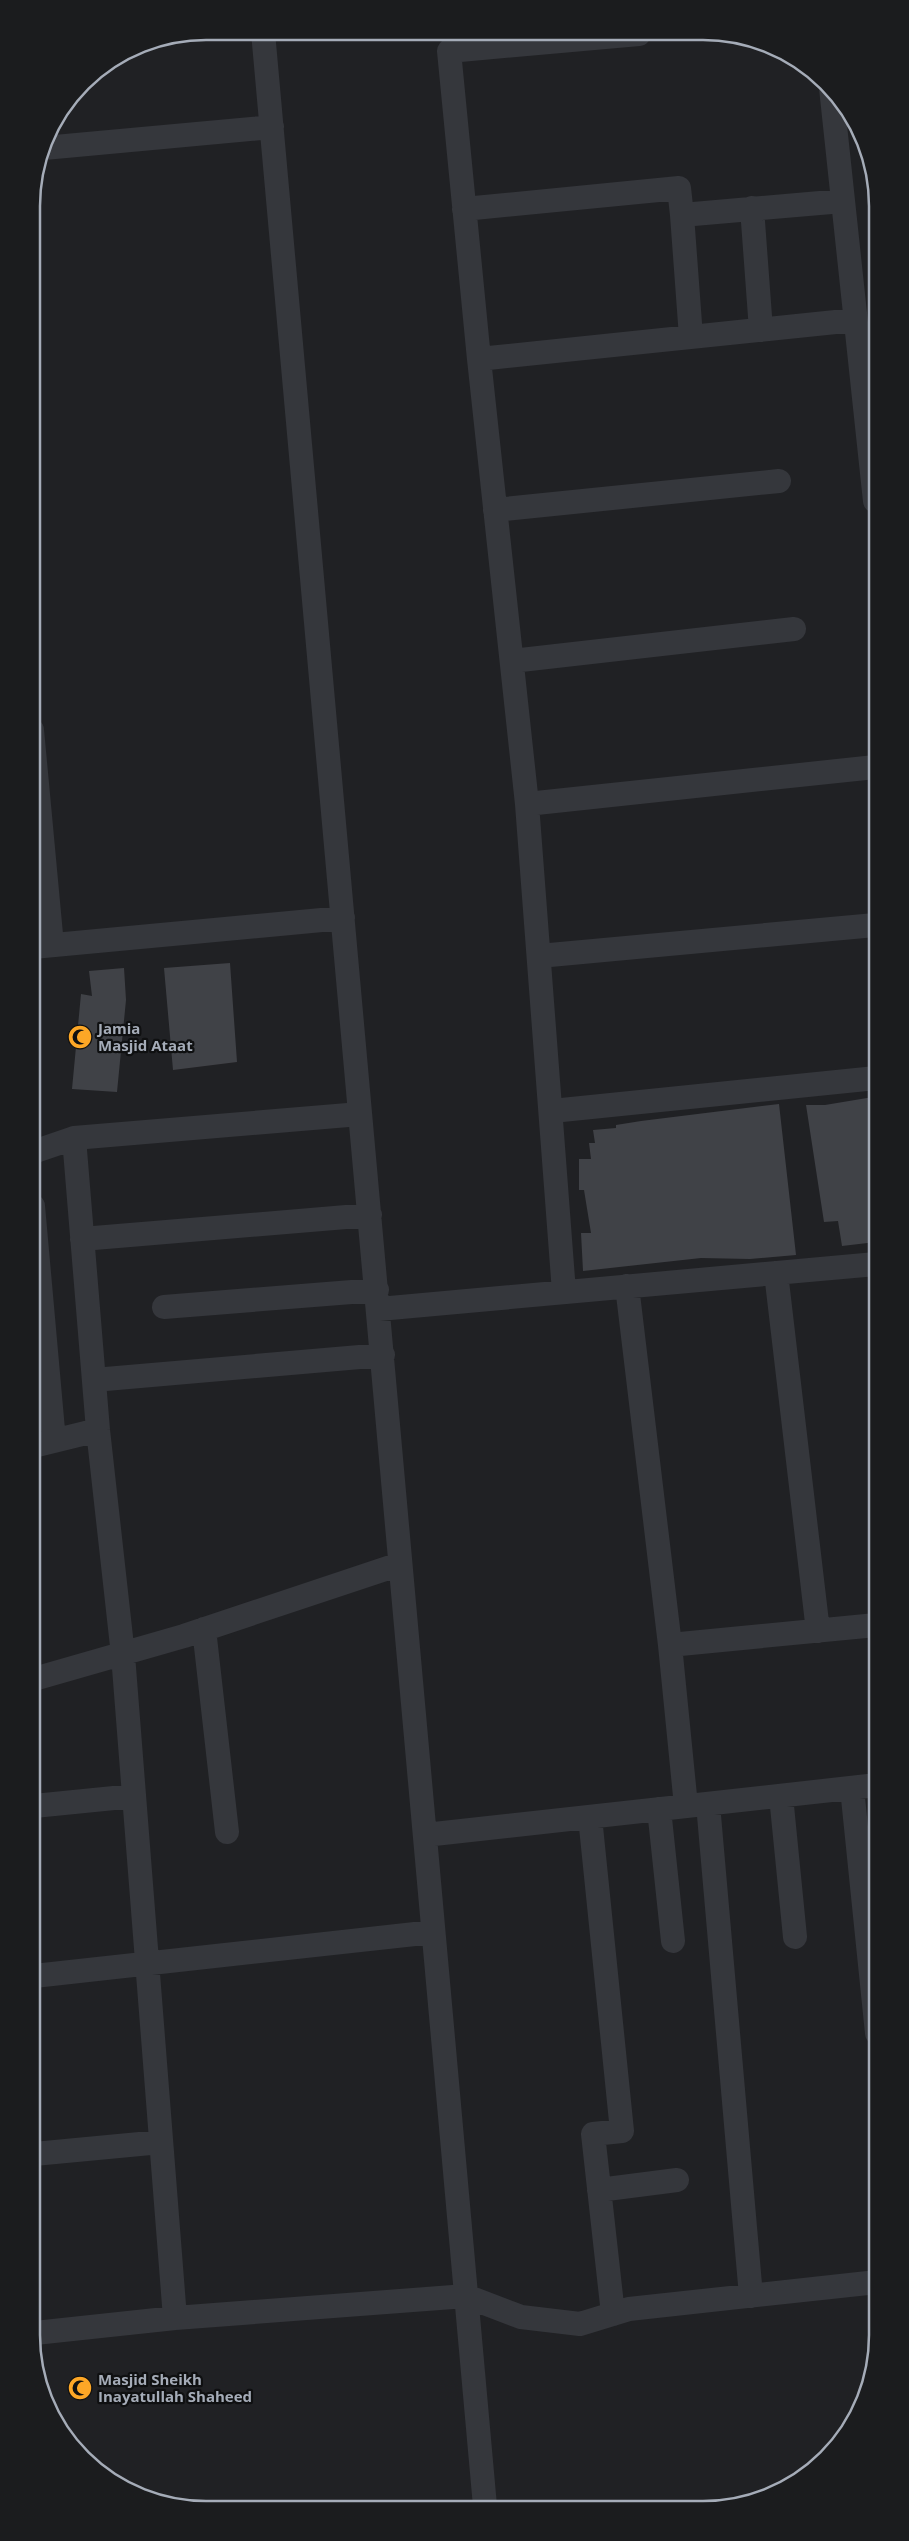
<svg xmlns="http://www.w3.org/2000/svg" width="909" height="2541" font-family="'Open Sans',sans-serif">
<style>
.built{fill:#202124}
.building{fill:#404247}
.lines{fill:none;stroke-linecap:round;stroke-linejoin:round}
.minor{stroke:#35373c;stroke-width:24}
.labels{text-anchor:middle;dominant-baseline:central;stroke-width:4.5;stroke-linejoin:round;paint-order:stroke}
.poi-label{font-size:15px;font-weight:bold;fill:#a5acb8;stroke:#0f1011;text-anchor:start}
.rim{fill:none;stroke:#a5acb8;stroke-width:2.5}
</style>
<rect width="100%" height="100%" fill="#141516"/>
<path class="built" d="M206 31 738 35 790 54 827 83 855 119 874 171 877 2346 865 2402 835 2450 791 2486 738 2506H172L128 2492 83 2459 54 2422 35 2370 32 194 49 129 91 75 139 44Z"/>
<path class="building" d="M230 963 237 1062 173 1070 164 968Z
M124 968 126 1000 117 1092 72 1089 81 994 92 996 89 971Z
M873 1097V1101H876V1242L842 1246 838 1221 824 1222 806 1105H825Z
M779 1104 796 1255 750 1259 701 1258 583 1271 581 1233H591L584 1190H579V1159H591L589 1143H595L593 1130 616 1128V1125L641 1121Z"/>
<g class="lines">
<path class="minor" d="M263 32 485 2506
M831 88 875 501
M44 148 272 127
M752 208 761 330
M464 209 679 188 682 215 843 201
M682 215 691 337
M479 359 449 51 639 34
M495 510 779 481
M512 661 794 629
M32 730 52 945
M527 804 875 767
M33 947 343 918
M539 956 875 925
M552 1111 876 1078
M74 1138 98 1430 123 1655 175 2318
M33 1152 74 1138 360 1114
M33 1206 54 1441
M82 1239 370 1215
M776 1273 818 1631
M627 1286 670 1645 686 1806
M564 1292 527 804 479 359 855 320
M164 1307 377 1290
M379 1309 876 1264
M94 1380 383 1355
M33 1446 98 1430
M204 1629 227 1832
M670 1645 876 1625
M34 1679 184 1636 400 1564
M852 1788 877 2033
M781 1796 795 1937
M708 1804 751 2296
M34 1806 134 1796
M659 1809 673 1941
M590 1817 622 2131 593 2134 613 2314
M425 1835 877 1785
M34 1976 433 1932
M34 2154 161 2142
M599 2190 677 2180
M35 2333 175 2318 466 2296 521 2317 580 2324 629 2309 877 2282"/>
</g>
<defs>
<g id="mosque-disc" transform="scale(1.25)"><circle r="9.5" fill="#fda726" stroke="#0f1011"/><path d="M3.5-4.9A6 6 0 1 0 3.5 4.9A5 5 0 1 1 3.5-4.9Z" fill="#111"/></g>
</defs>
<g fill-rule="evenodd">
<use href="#mosque-disc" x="80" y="1037"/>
<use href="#mosque-disc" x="80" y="2388"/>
</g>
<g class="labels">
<g class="poi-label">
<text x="98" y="1028">Jamia<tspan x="98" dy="17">Masjid Ataat</tspan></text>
<text x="98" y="2379">Masjid Sheikh<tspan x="98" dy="17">Inayatullah Shaheed</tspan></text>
</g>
</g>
<path d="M0 0H909V2541H0ZM206 40H703A166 166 0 0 1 869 206V2335A166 166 0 0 1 703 2501H206A166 166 0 0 1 40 2335V206A166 166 0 0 1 206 40Z" fill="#1b1c1e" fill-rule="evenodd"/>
<path class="rim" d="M206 40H703A166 166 0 0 1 869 206V2335A166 166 0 0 1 703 2501H206A166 166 0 0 1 40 2335V206A166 166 0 0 1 206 40Z"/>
</svg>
